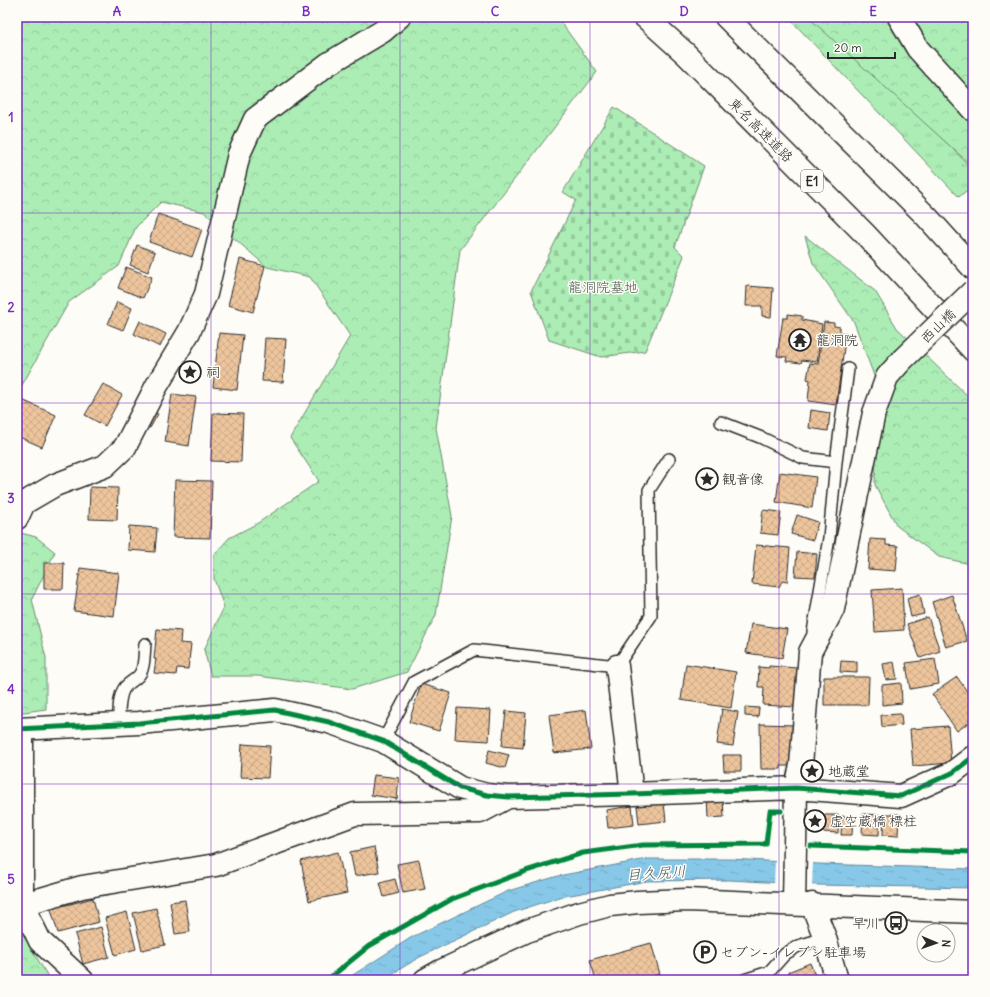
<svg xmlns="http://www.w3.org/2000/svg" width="990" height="997" font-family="Delius,'Klee One',sans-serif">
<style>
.grass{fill:url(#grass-tufts);stroke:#6c8c70}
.forest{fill:url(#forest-crowns);stroke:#6c8c70}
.cemetery{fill:url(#cemetery-stones);stroke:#6c8c70}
.water{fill:url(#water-ripples);stroke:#62899c}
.pier{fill:#fdfcf7}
.building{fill:url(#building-cross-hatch);stroke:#2b2b2b}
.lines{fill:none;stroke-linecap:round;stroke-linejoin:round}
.lane-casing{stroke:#2b2b2b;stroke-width:14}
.street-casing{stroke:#2b2b2b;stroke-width:25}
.secondary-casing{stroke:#2b2b2b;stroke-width:25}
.highway-casing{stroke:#2b2b2b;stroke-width:25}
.lane{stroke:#fdfcf7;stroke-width:11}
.street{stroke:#fdfcf7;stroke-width:22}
.secondary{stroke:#fdfcf7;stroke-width:22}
.highway{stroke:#fdfcf7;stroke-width:22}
.street-bridge-casing{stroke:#2b2b2b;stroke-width:25;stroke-linecap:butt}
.street-bridge{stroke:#fdfcf7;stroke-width:22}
.cycleway-casing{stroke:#fdfcf7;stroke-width:8}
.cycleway{stroke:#00873e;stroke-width:5}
.grid{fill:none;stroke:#7b2cbf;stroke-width:1;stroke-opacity:0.55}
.labels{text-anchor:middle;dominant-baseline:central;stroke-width:3;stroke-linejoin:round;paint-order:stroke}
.shield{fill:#fdfcf7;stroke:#6a6a68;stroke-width:1}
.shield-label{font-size:13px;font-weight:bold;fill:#2b2b2b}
.street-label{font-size:14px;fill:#2b2b2b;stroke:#fdfcf7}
.park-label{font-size:14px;fill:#4b5c4e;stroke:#fdfcf7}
.poi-label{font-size:14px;fill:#2b2b2b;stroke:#fdfcf7;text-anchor:start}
.water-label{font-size:15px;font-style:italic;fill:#475a64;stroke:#fdfcf7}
.neatline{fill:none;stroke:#7b2cbf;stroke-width:1.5}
.grid-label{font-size:13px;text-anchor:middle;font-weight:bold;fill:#7b2cbf}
</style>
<defs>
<pattern id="grass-tufts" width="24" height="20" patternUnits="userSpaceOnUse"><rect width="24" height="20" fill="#acedb5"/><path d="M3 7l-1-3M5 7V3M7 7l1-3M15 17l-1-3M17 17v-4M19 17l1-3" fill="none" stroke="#94cb9c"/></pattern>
<pattern id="forest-crowns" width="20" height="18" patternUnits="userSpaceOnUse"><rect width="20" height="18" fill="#acedb5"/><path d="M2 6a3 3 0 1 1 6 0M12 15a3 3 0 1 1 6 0" fill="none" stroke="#94cb9c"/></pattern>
<pattern id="cemetery-stones" width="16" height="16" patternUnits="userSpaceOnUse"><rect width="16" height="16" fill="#acedb5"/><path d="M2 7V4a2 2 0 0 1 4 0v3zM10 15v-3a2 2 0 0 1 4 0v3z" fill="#94cb9c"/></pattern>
<pattern id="water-ripples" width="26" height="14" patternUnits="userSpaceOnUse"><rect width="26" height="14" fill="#87c8e8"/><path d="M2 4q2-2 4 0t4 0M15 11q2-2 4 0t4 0" fill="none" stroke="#75acc7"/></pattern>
<pattern id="building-cross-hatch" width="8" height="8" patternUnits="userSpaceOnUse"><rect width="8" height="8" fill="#edc59d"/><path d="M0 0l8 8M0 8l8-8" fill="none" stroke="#cba987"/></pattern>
</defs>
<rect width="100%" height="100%" fill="#fdfcf7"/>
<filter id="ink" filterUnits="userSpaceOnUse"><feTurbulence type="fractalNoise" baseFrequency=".025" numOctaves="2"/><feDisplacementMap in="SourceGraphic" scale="8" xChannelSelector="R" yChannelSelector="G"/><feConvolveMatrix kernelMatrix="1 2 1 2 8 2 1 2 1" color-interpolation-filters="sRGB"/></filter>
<g filter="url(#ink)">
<path class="grass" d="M788 17H813L950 146 973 170V199L966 191 959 197Z"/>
<path class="forest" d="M17 17H557L597 72 460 250 436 428 452 516 436 615 407 672 352 689 258 676H211L204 650 224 607 214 579V555L229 538 258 523 319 481 290 438 350 336 310 277 267 267 204 212 161 202 136 227 119 266 69 302 17 394Z
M808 17H973V167L950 146Z
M805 236 875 291 897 328 973 401V564H970L939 557 897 526 875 485 876 443 883 400 854 322 813 263Z
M17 532 36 537 55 552 32 599 46 658V709L17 713Z
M17 921 19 922 34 953 50 980H17Z"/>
<path class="cemetery" d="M614 107 704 166 675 247 684 256 645 351 601 357 549 340 531 291 576 200 563 192Z"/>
<path class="water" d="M647 859H731L819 864 973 869V888L817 885 730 880 647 881 560 897 514 912 420 957 382 980H345L412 937 508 891 558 876Z"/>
<path class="pier" d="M775 859 813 861 812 887 774 885Z"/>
<path class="building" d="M158 214 202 229 192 257 149 242Z
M137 245 155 252 148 272 130 265Z
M240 259 265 266 253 312 228 305Z
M126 267 152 277 143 298 118 288Z
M747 286 773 288 771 317 762 316V306H746Z
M117 302 132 308 123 330 108 324Z
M788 314 802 316V320L822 324 817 362 802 360 801 363 786 361 787 357 777 356 783 318H788Z
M140 321 166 334 160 347 134 334Z
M824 322 834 323V326L840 327V333L846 334 836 405 808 401 810 380 807 379 810 363 818 364Z
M219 333 243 335 237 390 213 387Z
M265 338 286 339 283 382 262 381Z
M188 368 193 370 191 376 186 374Z
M103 384 122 395 105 426 85 415Z
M172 394 196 397 189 446 165 442Z
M22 400 56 415 42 447 17 436V411Z
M148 409 158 414 150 428 140 423Z
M811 410 830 413 828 431 809 428Z
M213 413 243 414 241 462 211 461Z
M780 472 816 477 812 508 776 502Z
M175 480 212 481 210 538 173 537Z
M90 487 118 488 117 520 89 519Z
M763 510 781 512 778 535 760 533Z
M797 515 818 522 813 540 791 534Z
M129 526 157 528 155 552 128 550Z
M870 539 886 540V545L898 546 896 571 868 569Z
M756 545 790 548 787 582 782 581 779 587 752 584Z
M797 552 817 554 815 577 795 576Z
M44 563H64L63 589H44Z
M80 568 119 573 114 616 74 611Z
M902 588 904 630 875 632 872 590Z
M920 594 924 614 911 617 907 598Z
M952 595 967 641 946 647 932 602Z
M928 617 940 651 920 658 907 624Z
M751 624 787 629 782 658 746 653Z
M157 629 181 631 180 643 191 644 188 669 177 668 176 675 154 673 156 659H154Z
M935 659 939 684 910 689 906 663Z
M841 661 857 662V673L840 672Z
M894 662 897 679 886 680 883 664Z
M686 664 736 672 731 708 681 700Z
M769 666 797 668 795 707 763 705 764 687H758L759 667 769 668Z
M824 677H869L868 705H824Z
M957 677 973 700V720L957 731 932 694Z
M901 683 902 703 882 705V685Z
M421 684 451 693 439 731 409 722Z
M745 707 759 708 758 717 745 716Z
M457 708 491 710 489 741 455 739Z
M722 709 738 712 733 746 717 744Z
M586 710 591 749 554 753 549 715Z
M506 711 526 713 523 748 502 746Z
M901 714 902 725 882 727 881 715Z
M760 724 795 725 793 766H781V769H761Z
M948 726 951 763 913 766 910 729Z
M242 744 270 746 268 778 240 777Z
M489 750 509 755 505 768 486 763Z
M723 755H741V771H724Z
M374 775 399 778 397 799 371 795Z
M723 797 724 817 708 818 707 798Z
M664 803 666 821 639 824 637 806Z
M632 806 634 825 608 828 606 810Z
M863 814 880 815 879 835 862 834Z
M884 814H899L898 836 883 835Z
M823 815H839L838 833 822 832Z
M842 816 853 817 852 835H841Z
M374 847 379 872 355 876 350 852Z
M338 852 347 893 309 901 301 861Z
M419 860 425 889 403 893 397 864Z
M395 879 399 893 384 897 380 883Z
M93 898 99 922 58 933 51 909Z
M185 900 190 932 175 934 170 902Z
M156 908 165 945 142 950 133 913Z
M127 912 136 949 115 955 105 918Z
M101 927 109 957 83 964 75 934Z
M651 943 660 974 651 976 652 980H596L590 960Z
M810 963 817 980H791L788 972Z"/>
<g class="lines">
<g class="lane-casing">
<path id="lane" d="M721 422 762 438 803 458 836 462
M813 632 829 538 836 462 848 369
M119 724C119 713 118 696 125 687 130 681 138 679 141 672 145 664 144 652 145 644
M383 741 414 682 474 650 617 666 651 616 649 490 669 459
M744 980 769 972 785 954 798 946 825 938"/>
</g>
<g class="street-casing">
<path id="street" d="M899 17 918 49 973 110
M17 518 24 503 55 485 105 466 125 447 156 387 189 332 206 294 239 154 255 119 328 64 383 31 399 17
M617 666 632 794
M17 729 139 723 275 710 329 722 383 741 460 788 487 795 508 797 632 794 796 788 901 796 952 773 973 757
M22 729V904L40 941 82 980
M794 904 796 788 801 765 810 652 833 609 874 413 887 377 902 360
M17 906 82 887 216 865 355 814 480 812 508 797"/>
</g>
<g class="secondary-casing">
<path id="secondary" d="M812 904 825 938 837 980
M425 980 441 971 527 931 579 913 610 905 638 902 687 900 973 912"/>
</g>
<g class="highway-casing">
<path id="highway" d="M645 17 686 54 865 234 973 350
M726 17 926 216 973 268"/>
</g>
<use href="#lane" class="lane"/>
<use href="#street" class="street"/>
<use href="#secondary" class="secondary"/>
<use href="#highway" class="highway"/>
<g class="street-bridge-casing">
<path id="street-bridge" d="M902 360 973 291"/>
</g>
<use href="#street-bridge" class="street-bridge"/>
<g class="cycleway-casing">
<path id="cycleway" d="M17 729 139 723 275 710 329 722 383 741 460 788 487 795 508 797 632 794 796 788 901 796 952 773 973 757
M811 846 973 852
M327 980 369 946 452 899 526 871 583 853 643 845 766 844 770 811H781"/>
</g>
<use href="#cycleway" class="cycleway"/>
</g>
</g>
<path class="grid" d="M211 17V980M400 17V980M590 17V980M779 17V980M17 213H973M17 403H973M17 594H973M17 784H973"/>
<defs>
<g id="temple-ring" transform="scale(1.15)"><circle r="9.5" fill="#fdfcf7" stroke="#2b2b2b" stroke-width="1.5"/><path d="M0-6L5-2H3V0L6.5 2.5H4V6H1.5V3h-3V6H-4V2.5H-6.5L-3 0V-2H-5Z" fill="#2b2b2b"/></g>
<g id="sight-ring" transform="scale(1.15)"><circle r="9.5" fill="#fdfcf7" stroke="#2b2b2b" stroke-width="1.5"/><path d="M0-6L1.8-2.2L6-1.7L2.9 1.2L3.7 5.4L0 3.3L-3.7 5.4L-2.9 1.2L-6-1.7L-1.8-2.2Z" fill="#2b2b2b"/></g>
<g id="bus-ring" transform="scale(1.15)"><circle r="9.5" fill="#fdfcf7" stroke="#2b2b2b" stroke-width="1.5"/><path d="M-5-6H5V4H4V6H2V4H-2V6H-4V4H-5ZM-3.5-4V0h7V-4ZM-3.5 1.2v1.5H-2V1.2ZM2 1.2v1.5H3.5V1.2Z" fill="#2b2b2b"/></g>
<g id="parking-ring" transform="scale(1.15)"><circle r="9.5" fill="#fdfcf7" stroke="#2b2b2b" stroke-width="1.5"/><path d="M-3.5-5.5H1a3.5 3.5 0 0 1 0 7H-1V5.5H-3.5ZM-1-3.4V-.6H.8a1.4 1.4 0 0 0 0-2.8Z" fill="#2b2b2b"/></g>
</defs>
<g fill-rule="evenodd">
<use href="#temple-ring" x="800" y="340"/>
<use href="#sight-ring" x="190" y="372"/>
<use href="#sight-ring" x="707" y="479"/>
<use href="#sight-ring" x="812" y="771"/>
<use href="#sight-ring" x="815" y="821"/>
<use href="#bus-ring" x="896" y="923"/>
<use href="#parking-ring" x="705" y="952"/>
</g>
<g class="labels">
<rect class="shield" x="801" y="170" width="22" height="22" rx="3"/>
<g class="shield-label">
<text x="812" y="181">E1</text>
</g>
<g class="street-label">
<text transform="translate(761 130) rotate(45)">東名高速道路</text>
<text transform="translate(938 326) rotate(-44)">西山橋</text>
</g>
<g class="park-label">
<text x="603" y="287">龍洞院墓地</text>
</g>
<g class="poi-label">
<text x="816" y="340">龍洞院</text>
<text x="206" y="372">祠</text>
<text x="722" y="479">観音像</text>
<text x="828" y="771">地蔵堂</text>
<text x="830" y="821">虚空蔵橋 標柱</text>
<text x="880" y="923" text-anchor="end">早川</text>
<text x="720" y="952">セブン-イレブン駐車場</text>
</g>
<g class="water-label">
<text transform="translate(656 873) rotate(-4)">目久尻川</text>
</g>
</g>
<rect width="990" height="997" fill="none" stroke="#fdfcf7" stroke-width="44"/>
<g transform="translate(936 943) rotate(92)"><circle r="19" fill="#fdfcf7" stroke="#a9a8a5"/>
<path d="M0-3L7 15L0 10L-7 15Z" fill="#2b2b2b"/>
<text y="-6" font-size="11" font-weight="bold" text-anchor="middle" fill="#2b2b2b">N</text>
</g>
<path d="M828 52v6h67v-6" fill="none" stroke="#2b2b2b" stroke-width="2"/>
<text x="834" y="52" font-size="12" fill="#2b2b2b" stroke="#fdfcf7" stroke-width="3" paint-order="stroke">20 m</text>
<rect x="22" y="22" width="946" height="953" class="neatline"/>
<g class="grid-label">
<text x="117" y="16">A</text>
<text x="306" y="16">B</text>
<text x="495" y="16">C</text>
<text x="684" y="16">D</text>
<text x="873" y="16">E</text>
<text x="11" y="122">1</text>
<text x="11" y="312">2</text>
<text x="11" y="503">3</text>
<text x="11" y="694">4</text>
<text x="11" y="884">5</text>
</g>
</svg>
